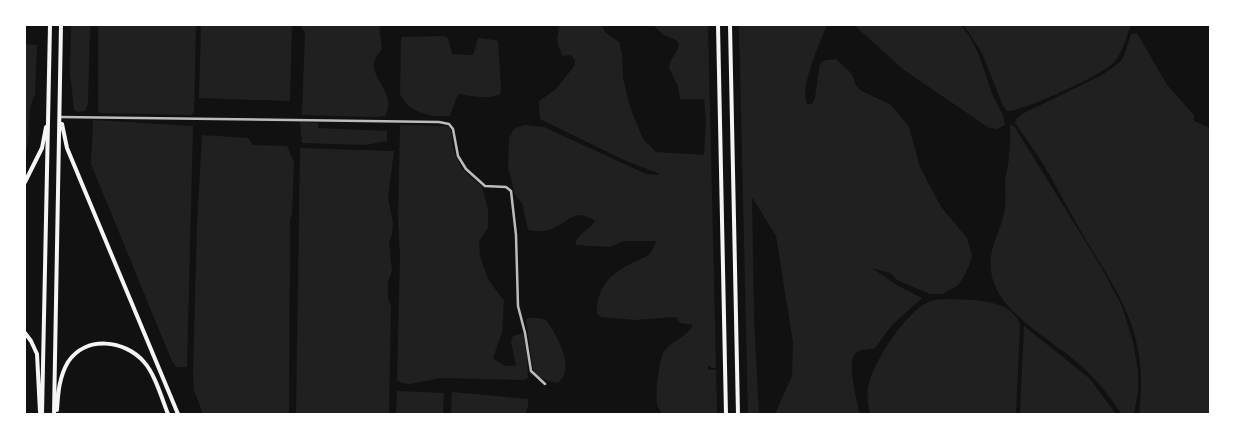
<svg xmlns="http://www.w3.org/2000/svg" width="1235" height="439" font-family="'IBM Plex Sans',sans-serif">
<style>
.green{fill:#202020}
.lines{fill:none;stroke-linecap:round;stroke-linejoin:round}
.minor{stroke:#bcbcbc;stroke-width:2.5}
.primary{stroke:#f5f5f5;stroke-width:4}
</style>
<rect width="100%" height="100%" fill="#111"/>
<path class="green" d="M71 25H90L88 103 85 111 77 112 74 110 70 73Z
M98 25H196L194 113 191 115 100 113 98 112Z
M201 25H292L290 101 199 98Z
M300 25H379L382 49C380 52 376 56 375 59 368 79 398 92 385 116L374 117 302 115 305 33Z
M559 25H602L605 32 619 42 622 53 623 78 630 107 643 139 656 152 704 155 706 121 704 99H680L678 86 669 68 670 62 677 51 679 44 676 40 664 35 653 25H708L716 368H711V366H708V370H716L717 414H662C660 411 658 408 657 404 655 395 659 357 665 350 673 340 686 338 693 325L680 323 676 317 635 320 601 317 597 314C596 287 611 273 634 262 640 259 647 258 651 252 653 249 655 245 656 241H624L610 247 576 245V241C582 230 590 230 595 221 573 206 568 225 548 230 542 232 535 231 528 230L522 203 515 195 508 168 509 138 514 129 524 125 544 127 646 174 659 175 658 173 626 161 540 119 539 101 555 90 575 65V60L571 55 562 56 557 40Z
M739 25H827C820 42 799 88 807 104H812L815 98 820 64 825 60 836 59 852 74 856 85 860 90 891 105 909 127 920 167 941 207 967 238 972 255 969 266 961 281 957 286 942 294H930L925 292 897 280 890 273 872 268 898 286 922 298 892 325 875 348C869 350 860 349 856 353 846 360 857 402 860 414H775L792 376 793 342 776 236 752 197 754 319 759 414H748Z
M854 25H961L970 37 979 55 993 96 1003 115 1005 125 997 129 989 128 904 70Z
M964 25H1131C1126 38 1123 53 1113 63 1103 75 1021 112 1007 111L1003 106 982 53Z
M1137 33 1167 85 1194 115V121L1210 128V414H1139C1150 327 1115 291 1075 221 1066 205 1058 189 1049 174 1039 156 1027 140 1015 123L1016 119 1022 114 1102 75 1120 62 1124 56 1131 34Z
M444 36 448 38 452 54 473 55 478 38 496 40 498 42 501 88 500 94C487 100 472 96 458 94L450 116C431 118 408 112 400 94L401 40 402 37Z
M25 44 37 45 35 95C25 113 32 136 25 156Z
M93 120 193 126 187 367H176L171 359 91 164Z
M300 122 318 123V128L387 131V141L365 145 302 143Z
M400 125 448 126 451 130 453 148 459 163 462 169 482 187 488 209V228L479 241 480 256 488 279 504 301 502 332 493 358C500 364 507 368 516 365L511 342 513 336 523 333 527 356 528 378 525 380 441 378 410 384 402 383 397 380 400 255 398 220Z
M1010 125 1014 126 1100 265 1122 306 1133 342 1138 370V391L1134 414H1121C1109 394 1094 377 1077 362 1050 339 994 310 991 270 988 245 1002 231 1005 208 1006 199 1005 190 1005 181 1006 173 1009 164 1009 155 1011 145 1010 135 1010 125Z
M202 135 248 138 253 145 287 146 294 162 292 216 290 218 289 414H203L194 390 193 373 197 225Z
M300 148 394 151 388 198 393 223 392 235 389 242 392 271 388 282V299L391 305 389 414H296Z
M973 300C992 302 1012 305 1020 324L1016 414H870C868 404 866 393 869 383 875 360 907 309 931 301 943 298 960 300 973 300Z
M528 318C533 318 542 317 547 321 547 321 550 327 551 327 559 341 576 371 557 383L548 381 538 376 533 370 526 320Z
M1024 326 1090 379 1116 414H1020Z
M397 391 444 393 443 414H396Z
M452 392 528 399V406L525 414H451Z"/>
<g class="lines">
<path class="minor" d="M60 117 439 122 449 124 453 129 458 156 466 169 485 186 506 187 511 191 516 235 518 306 525 333 531 371 545 384"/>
<path class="primary" d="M718 25 726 414
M730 25 738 414
M62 124 67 148 178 414
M25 182 42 148 46 127
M25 333 31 341 37 354 40 412
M57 410C58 394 59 377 68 362 86 335 125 340 144 362 155 374 162 399 168 414
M42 414 50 25
M54 414 61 25"/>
</g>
<rect width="1235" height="439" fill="none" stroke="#ffffff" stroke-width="52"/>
</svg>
